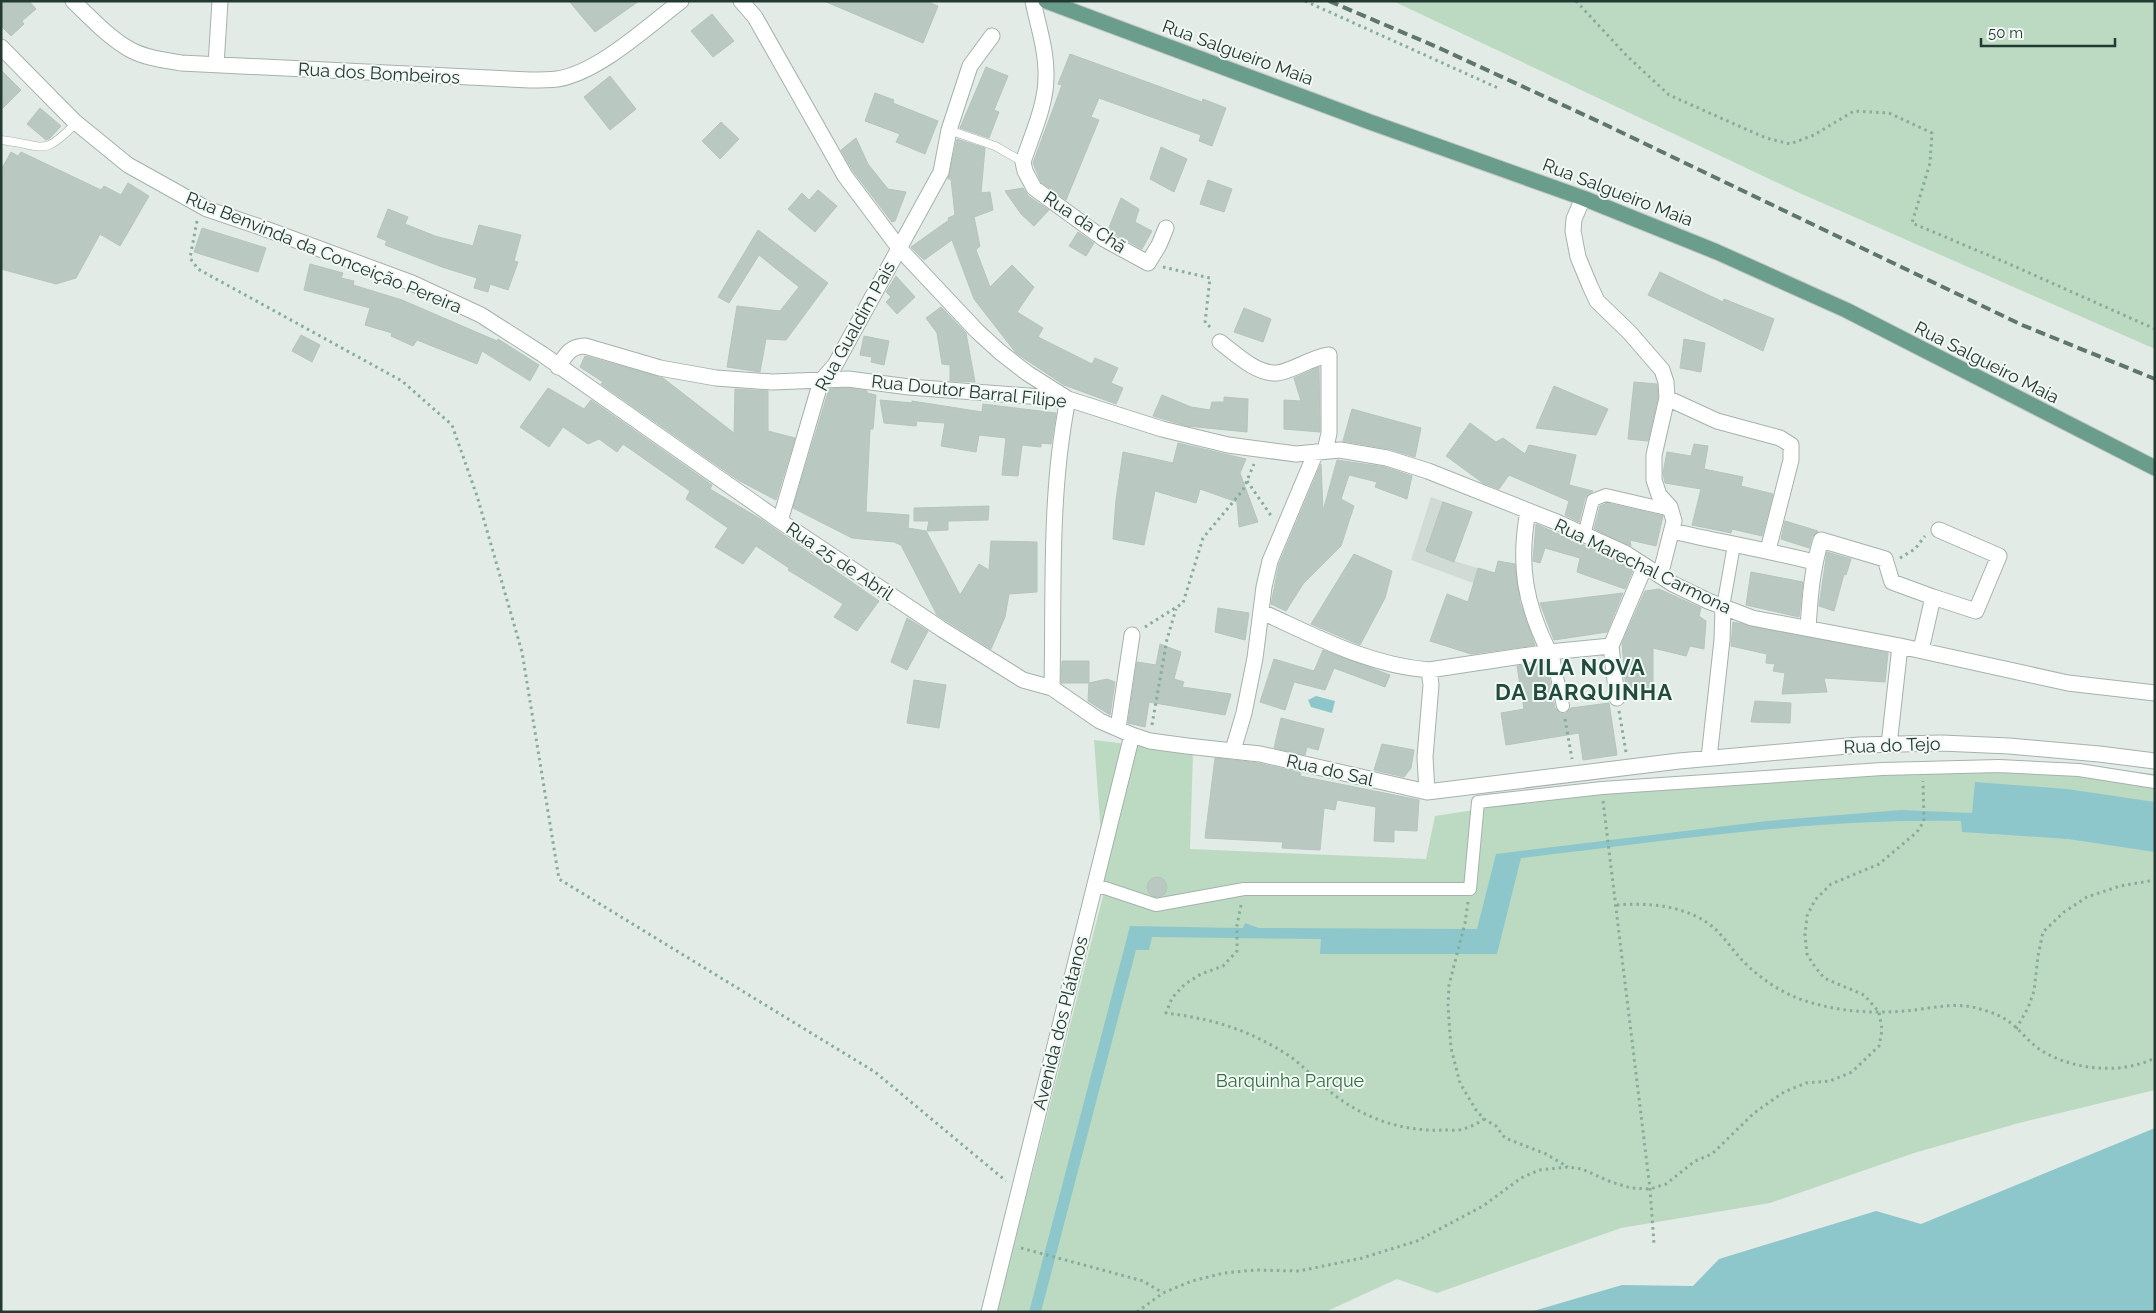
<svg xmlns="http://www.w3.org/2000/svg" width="2156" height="1313" font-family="Raleway,sans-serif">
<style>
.built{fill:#d0dbd5}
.green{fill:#bcdac2}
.water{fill:#8ec7cb}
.building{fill:#bac8c2;stroke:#b5c4bc}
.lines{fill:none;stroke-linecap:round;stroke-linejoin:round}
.service-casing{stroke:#a5b2ac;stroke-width:9}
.pedestrian-casing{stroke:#a5b2ac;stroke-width:14}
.minor-casing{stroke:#a5b2ac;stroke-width:17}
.primary-casing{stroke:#c1c8c6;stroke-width:17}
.path{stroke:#85ac9c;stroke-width:3;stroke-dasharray:2.5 4;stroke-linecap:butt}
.service{stroke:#fff;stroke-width:8}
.pedestrian{stroke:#fff;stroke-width:12}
.minor{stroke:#fff;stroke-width:15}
.primary{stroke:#6a9d8c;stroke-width:15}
.rail{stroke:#5e766d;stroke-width:4;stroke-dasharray:10 5;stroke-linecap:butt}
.labels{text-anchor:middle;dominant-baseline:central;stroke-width:4;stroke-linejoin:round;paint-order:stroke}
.street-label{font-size:18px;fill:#233a32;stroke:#f2f8f4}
.park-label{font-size:18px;fill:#316e43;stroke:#f2f8f4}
.district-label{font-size:22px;font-weight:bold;letter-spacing:1px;fill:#214b3d;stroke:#f2f8f4}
</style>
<rect width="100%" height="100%" fill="#e2ebe6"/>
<path class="built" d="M1431 497 1472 512 1454 561 1478 568 1473 583 1411 560Z"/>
<path class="green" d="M1393 1H2155V349L1795 191Z
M1094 740 1193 752 1190 849 1426 859 1435 816 1519 803 1708 780 2087 766 2155 774V1090L2019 1123 1914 1153 1770 1203 1621 1228 1437 1293 1397 1279 1325 1312H997L1105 888Z"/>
<path class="water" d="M1316 696 1335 701 1332 713 1311 707 1308 700Z
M1975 782 2067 789 2155 802V852L2068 839 1962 832 1961 821C1814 818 1667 841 1521 858L1497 954H1320L1321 939 1152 937 1149 950H1136L1041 1312H1029L1130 926 1243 928 1245 923 1259 928 1477 929 1496 854 1767 821 1901 810 1972 813Z
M2155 1128V1312H1530L1622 1285 1693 1286 1719 1259 1876 1211 1921 1224Z"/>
<path class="building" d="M1 1H29L36 9 22 21 24 24 11 36 1 26Z
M569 1H639L595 32Z
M824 1H926L938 6 923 43Z
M712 14 734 41 713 57 691 31Z
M1070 54 1202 102 1203 99 1226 108 1212 146 1199 141 1201 135 1099 98 1091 117 1099 120 1066 200 1063 198 1041 182 1033 163 1062 85 1058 84Z
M986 67 1008 76 994 110 999 112 989 138 960 128Z
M1 70 21 90 1 110Z
M610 76 636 109 610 130 584 97Z
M875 93 894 100 893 103 938 121 925 154 896 142 900 134 865 121Z
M40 108 61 126 50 138 46 140 27 124Z
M721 122 739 139 720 159 702 141Z
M856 138 868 164 888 189 906 192 895 221 892 222 853 171 841 150Z
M957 139 985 148 981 193 990 192 993 210 974 217 980 246 976 250 990 287 1012 265 1034 287 1017 312 1043 328 1038 337 1092 364 1095 358 1118 368 1111 383 1123 388 1116 404 1064 385 1016 353 974 299 952 240 924 260 911 247 949 220 948 218 955 215 951 179H948Z
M1161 147 1187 159 1174 192 1150 179Z
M11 152 18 156 21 152 101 190 104 186 121 195 128 183 149 196 120 246 100 234 76 278 56 284 1 269V170Z
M1208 180 1232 189 1224 212 1200 204Z
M1023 188 1028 196 1049 210 1034 226 1021 214 1005 191Z
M818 190 837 206 815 232 788 209 802 193 809 200Z
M1121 198 1139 209 1135 222 1152 231 1142 249 1108 230Z
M388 209 408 217 405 224 435 236 473 246 479 225 521 235 514 261 518 262 508 290 490 284 488 292 474 288 477 278 442 267 385 245 387 241 377 237Z
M202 228 266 248 258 272 194 252Z
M758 230 828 283 786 340 766 339 760 372 727 367 737 306 780 311 799 287 759 255 729 303 718 297Z
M1078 232 1094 243 1086 256 1069 246Z
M310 264 343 273 341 278 354 281 353 285 402 300 497 341 498 339 539 365 530 381 482 351 477 364 417 340 413 346 391 336 392 333 365 325 370 308 304 290Z
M1660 272 1723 302 1724 299 1774 319 1763 351 1648 295Z
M896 276 915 297 897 314 886 302 891 297 886 292Z
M941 307 966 333 975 382 950 381V365L942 364 937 333 926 318Z
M1244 308 1271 319 1263 342 1234 332Z
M301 335 320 345 312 362 292 351Z
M864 336 889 341 884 365 871 362 872 357 860 355Z
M1684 339 1705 343 1701 372 1680 368Z
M585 356 663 378 734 433 735 389 768 391V431L795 438 776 500 738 480 601 384 603 382 580 367Z
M1319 367 1320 432 1284 429V400L1301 401 1294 378Z
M1634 382 1657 384 1658 397 1648 441 1628 439Z
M1554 386 1608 409 1596 435 1536 428Z
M548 388 584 409 591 400 712 485 710 489 762 520 879 601 857 631 834 617 843 604 788 570 789 568 756 546 743 564 715 547 728 528 686 499 690 491 623 444 617 452 599 439 588 444 563 427 549 447 520 427Z
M848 388 867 391V393L876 395 873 429H870L866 512 909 515 908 528 926 531 960 595 979 564 989 570 991 541 1037 542V592L1009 594 1005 617 991 649 937 615 901 545 894 542 852 538 793 508 829 389Z
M1162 395 1191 407 1210 410 1212 402H1224V397L1248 399 1247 432 1187 426 1153 416Z
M880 400 912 403V401L982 412 983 404 1056 413 1051 444 1041 443V447L1022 445 1018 476 1002 475 1006 438 979 435 976 452 941 446 945 423 917 421 916 426 884 423Z
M1352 409 1421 428 1415 457 1389 449 1343 441Z
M1470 423 1496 442 1503 438 1525 454 1529 445 1576 455 1569 485 1593 491 1585 498 1579 522 1565 515 1569 501 1509 475 1499 489 1483 483 1446 456Z
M1178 443 1246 459 1240 473 1258 522 1239 527 1237 502 1200 489 1196 503 1155 491 1144 545 1113 539 1116 500 1123 452 1173 463Z
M1694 444 1708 446 1704 469 1743 477 1741 486 1773 494 1762 536 1732 529 1731 533 1692 525 1701 489 1665 483 1663 473 1667 452 1691 456Z
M1337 460 1385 467 1412 476 1407 499 1375 487 1377 482 1349 475 1341 499 1354 506 1341 546 1303 584 1286 611 1271 604 1279 564 1321 464 1323 511Z
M1443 502 1472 512 1454 562 1426 551Z
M1607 503 1663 516 1656 546 1630 540 1631 546 1594 529 1600 506Z
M989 506 988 520 948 521V530L927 531 929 521H914V508Z
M1785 521 1818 531 1812 537 1809 548 1781 539Z
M1536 524 1620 561 1633 570 1625 589 1577 572 1580 558 1545 548 1540 563 1533 561Z
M1827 552 1851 559 1846 575 1844 574 1834 611 1819 606Z
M1354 554 1392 571 1385 598 1360 645 1311 624Z
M1498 561 1515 564 1520 603 1535 645 1471 654 1430 641 1447 594 1468 602 1478 568 1495 573Z
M1751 572 1803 582 1799 617 1746 605Z
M1659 589 1701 608 1699 616 1706 621 1704 649 1690 646 1686 656 1653 648V692H1626L1622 643 1645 591Z
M1623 593 1607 632 1554 640 1540 603Z
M1218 608 1249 613 1245 640 1215 632Z
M907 618 928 631 907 670 891 662Z
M1733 622 1888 653 1885 682 1824 678 1827 692 1782 694 1785 673 1773 671 1775 664 1766 663 1767 654 1731 646Z
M1160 644 1181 652 1174 679 1184 682 1182 687 1231 694 1225 715 1149 702 1145 727 1128 723 1137 662 1156 665Z
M1323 650 1390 675 1385 687 1334 668 1325 690 1294 682 1285 710 1260 702 1274 659 1314 671Z
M1062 661H1089V683H1061Z
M1546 662 1555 708 1560 713 1565 714 1571 708 1609 703 1617 755 1583 760 1579 733 1506 745 1501 713 1524 709 1517 666Z
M1107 679 1115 682 1110 715 1088 701 1089 683Z
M914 680 946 685 939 728 907 723Z
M1755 701 1791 703 1790 723 1751 722Z
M1281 718 1324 729 1318 750 1307 747 1305 755 1274 748Z
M1382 744 1414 750 1411 768 1404 777 1374 770Z
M1215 758 1258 763 1301 773 1300 776 1419 800 1417 831 1394 830V842L1374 841 1376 807 1337 800 1335 810 1324 808 1320 850 1282 848 1283 842 1205 838Z
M1147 887a10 10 0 1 1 20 0a10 10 0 1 1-20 0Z"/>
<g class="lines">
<g class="service-casing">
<path id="service" d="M949 130 995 146 1023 162
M1 140C45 145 42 158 76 123"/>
</g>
<g class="pedestrian-casing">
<path id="pedestrian" d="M1584 535 1593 500 1606 495 1671 510
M1723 607 1734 545
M1552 652 1563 706
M1094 888H1105L1156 905 1244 889H1470L1478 802 1602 788 1882 769 1999 766 2079 770 2155 782"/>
</g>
<g class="minor-casing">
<path id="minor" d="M73 1C91 18 108 37 129 49 145 58 164 60 181 63L530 80C539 80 548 80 557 79 598 73 648 26 681 1
M741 1 755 17 845 176 899 248 977 331 1000 352 1027 373 1068 399C1049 493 1054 592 1052 688
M1033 1C1038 26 1047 52 1046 77 1046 105 1032 135 1023 162L1025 171 1034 188 1104 239 1148 263 1159 245 1166 228
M1 47 74 121 128 165 207 209 263 228 412 283 481 315 542 354 780 521 943 630 1023 680 1052 688 1100 721 1132 735 1150 741 1187 746 1260 754 1427 792 1679 761 1859 745 1941 743 2009 746 2099 754 2155 761
M216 65 220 1
M1583 198 1574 219 1573 231 1578 257 1590 286 1597 301 1630 333 1662 370 1666 382 1667 398 1654 455V480L1659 495 1670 507 1674 521 1662 568 1656 573
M1220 342C1236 354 1256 374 1277 373 1291 372 1312 357 1329 355V433L1325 451
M558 367C566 355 570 346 585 346L660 368 716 378 772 382 848 379 909 387 1068 399 1162 429 1228 445 1296 454 1340 450 1387 458 1428 471 1559 523 1625 553 1673 584 1708 601 1752 618 1900 646 2068 683 2155 693
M1667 398 1717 421 1780 438 1791 445V460L1768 550
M1528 511C1518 565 1525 604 1549 652
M780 521 821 381 835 365 941 172 949 130 970 66 992 36
M1672 531C1719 542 1767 550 1814 562
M1262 612C1317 637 1368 665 1429 670L1549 652 1611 646
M1808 628C1810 597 1812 569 1821 540L1885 559 1892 582 1933 597
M1921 650 1933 597 1976 611 1999 556 1939 530
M1617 698 1611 646 1645 566
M1118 728 1132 635
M1889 745 1900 646
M1233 750 1244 713 1255 658 1264 587 1270 561 1316 452
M1709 758 1722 640 1723 607
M1427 792 1425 757 1431 685 1429 670
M989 1312 1132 735"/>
</g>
<g class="primary-casing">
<path id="primary" d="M1046 1 1370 122 1583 198 1717 252 1846 310 2155 468"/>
</g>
<path class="path" d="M1305 1 1498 88
M1576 1 1627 56 1669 95 1766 138 1790 144 1814 135 1854 111 1889 113 1932 133 1930 163 1912 223 2007 263 2155 329
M197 221 190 258 198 269 402 381 452 425 477 496 522 652 559 879 875 1072 1006 1181
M1163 267 1210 278 1205 323 1213 329
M1247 481 1272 517
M1900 558 1915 549 1925 536
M1145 627 1183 603 1203 538 1243 490 1254 464
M1619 711 1626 752
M1565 719 1572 759
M1152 725 1167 639 1176 609
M1603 801 1650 1189 1654 1244
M1468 902 1465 923 1449 985 1448 1006 1451 1048 1460 1083 1476 1110 1484 1119 1496 1126 1505 1138 1546 1154 1568 1167
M1241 905 1237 925V951L1223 966 1201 974 1185 984 1172 998 1166 1013C1214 1019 1250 1030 1291 1057 1307 1069 1321 1085 1337 1097 1368 1120 1406 1132 1444 1130 1450 1130 1458 1131 1463 1129 1471 1127 1478 1123 1484 1119
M1617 905C1648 902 1689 906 1714 928 1724 937 1732 949 1741 959 1756 975 1777 990 1797 998 1832 1011 1868 1014 1905 1011 1930 1009 1955 1001 1980 1009 1990 1012 2000 1015 2008 1021 2020 1029 2029 1043 2042 1051 2074 1070 2120 1075 2155 1058
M2016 1029 2028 1008 2034 991 2038 956 2043 932 2064 912 2087 897 2120 886 2155 880
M1021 1248 1143 1281 1163 1293
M1137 1312 1163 1293 1192 1281 1224 1273 1256 1270 1299 1271 1362 1258 1417 1241 1483 1206 1521 1178 1539 1170 1568 1167 1582 1169 1611 1182 1631 1188 1650 1189 1666 1184 1695 1161 1712 1154 1754 1113 1784 1092 1806 1083 1830 1081 1852 1072 1879 1046 1882 1030 1879 1012 1864 995 1824 978 1813 964 1807 954 1805 935 1807 916 1815 900 1831 884 1879 864 1917 832 1924 821 1923 781"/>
<use href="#service" class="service"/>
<use href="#pedestrian" class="pedestrian"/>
<use href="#minor" class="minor"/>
<use href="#primary" class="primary"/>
<path class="rail" d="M1329 1 1437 47 1604 124 2022 325 2155 379"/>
</g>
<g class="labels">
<g class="street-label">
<text transform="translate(1238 52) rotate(20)">Rua Salgueiro Maia</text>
<text transform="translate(379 73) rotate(3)">Rua dos Bombeiros</text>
<text transform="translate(1618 192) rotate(21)">Rua Salgueiro Maia</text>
<text transform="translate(1085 222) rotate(34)">Rua da Chã</text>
<text transform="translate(324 252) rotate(22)">Rua Benvinda da Conceição Pereira</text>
<text transform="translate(855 326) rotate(-61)">Rua Gualdim Pais</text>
<text transform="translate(1987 362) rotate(27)">Rua Salgueiro Maia</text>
<text transform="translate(969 391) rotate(6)">Rua Doutor Barral Filipe</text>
<text transform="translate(840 561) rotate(34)">Rua 25 de Abril</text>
<text transform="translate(1643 566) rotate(26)">Rua Marechal Carmona</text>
<text transform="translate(1892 745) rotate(-2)">Rua do Tejo</text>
<text transform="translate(1330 770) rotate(13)">Rua do Sal</text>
<text transform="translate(1060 1023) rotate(-76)">Avenida dos Plátanos</text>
</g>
<g class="park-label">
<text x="1290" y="1080">Barquinha Parque</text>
</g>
<g class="district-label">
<text x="1584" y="667">VILA NOVA<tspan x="1584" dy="25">DA BARQUINHA</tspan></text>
</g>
</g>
<rect width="2156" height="1313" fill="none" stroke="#233a32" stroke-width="5"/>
<path d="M1981 38v8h134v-8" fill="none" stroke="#233a32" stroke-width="2.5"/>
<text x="1988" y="38" font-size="15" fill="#233a32" stroke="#f2f8f4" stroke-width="4" paint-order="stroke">50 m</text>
</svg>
